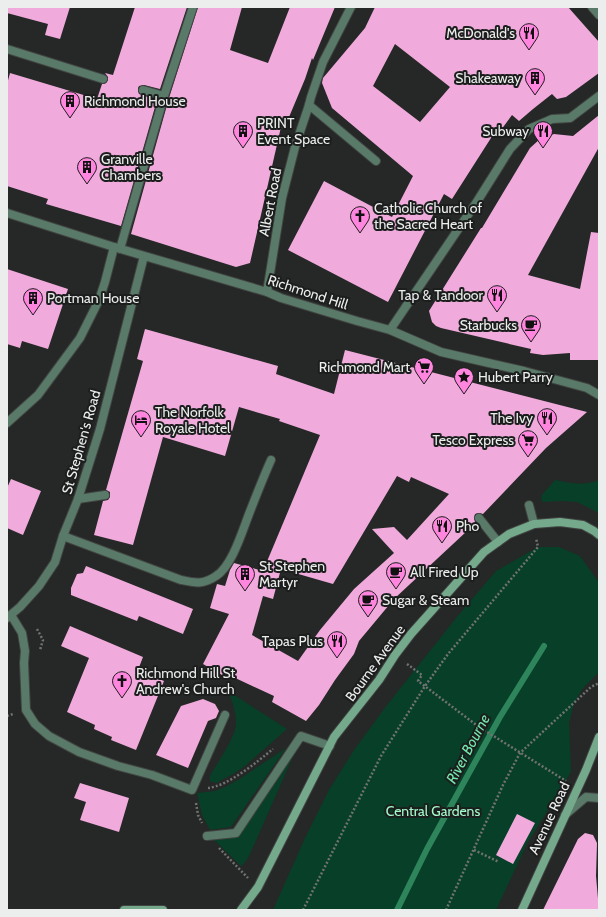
<svg xmlns="http://www.w3.org/2000/svg" width="606" height="917" font-family="Cabin,sans-serif">
<style>
.green{fill:#083f28}
.lines{fill:none;stroke-linecap:round;stroke-linejoin:round}
.stream{stroke:#2e855c;stroke-width:6}
.building{fill:#f1aadc;fill-rule:evenodd}
.lane-casing{stroke:#414442;stroke-width:10}
.street-casing{stroke:#414442;stroke-width:10}
.secondary-casing{stroke:#414442;stroke-width:10}
.path{stroke:#707371;stroke-width:2.5;stroke-dasharray:2 2;stroke-linecap:butt}
.lane{stroke:#597a68;stroke-width:8}
.street{stroke:#597a68;stroke-width:8}
.secondary{stroke:#74a98c;stroke-width:8}
.labels{text-anchor:middle;dominant-baseline:central;stroke-width:4;stroke-linejoin:round;paint-order:stroke}
.poi-label{font-size:14px;fill:#eceeed;stroke:#1c1e1d;text-anchor:start}
.street-label{font-size:14px;fill:#eceeed;stroke:#1c1e1d}
.park-label{font-size:14px;fill:#a3fbcb;stroke:#1c1e1d}
.water-label{font-size:15px;font-style:italic;fill:#74e7ad;stroke:#1c1e1d}
</style>
<rect width="100%" height="100%" fill="#252826"/>
<path class="green" d="M555 480C572 483 580 486 597 481L599 482V513L577 502 562 501 542 502 541 496Z
M538 547H559L580 556 595 577 599 583V672L583 688 574 703 569 723 571 772 527 844 496 910H273L305 838 329 790 354 750 387 705 456 618 496 571Z
M228 691 287 729 245 766 233 774 216 783 210 781V776C217 763 237 736 236 722 236 711 232 701 228 691Z
M286 748 231 827 210 830 202 815 197 793 215 791 225 787 238 780Z
M295 752 250 854 246 861 241 866 213 839 238 837Z"/>
<g class="lines">
<path class="stream" d="M397 910 427 849 500 717 544 646"/>
</g>
<path class="building" d="M7 7H70L60 39 45 35 48 24 7 13Z
M135 7H187L160 89 144 85 139 86 138 88V91L139 94 157 100 121 226 46 204 48 199 7 186V84L10 73 97 99 102 84 106 83 108 80V77L105 73 113 75Z
M198 7H242L230 50 268 63 290 7H335L313 60 312 58 305 79 284 129 281 127 250 263 236 267 131 234 169 98Z
M375 7H568L599 42V73L566 97 557 99 552 94 533 109 519 121 512 115 501 130 498 127 452 199 444 194 388 302 288 250 324 181 392 217 413 176 332 108 322 83 323 78 365 28ZM395 44 450 87 420 122 373 86Z
M599 115V147L528 275 580 289 591 232 599 233V360H570V353L543 355 530 353 531 349 441 328 436 326 432 322 429 311 481 228H482L530 148 540 139 554 134 573 136Z
M7 269 68 289 48 349 22 341 20 348 7 344Z
M145 329 278 366 276 374 334 394 345 350 587 412 546 448 483 514 479 513 475 514 474 518 475 522 467 531 394 599 359 641 354 654 335 680 319 705 306 721 272 702 274 696 231 676 229 679 203 664 229 614 210 608 217 584 225 586 230 570 234 563 263 571 320 435 279 421 280 419 239 407 225 456 163 437 133 545 94 535 103 501 108 500 110 497V492L106 490 143 361 137 359ZM397 476 409 482 411 477 449 494 407 540 394 527 372 529 394 553 354 589 320 630 298 661 252 635 263 596 273 599 281 569 333 584Z
M11 479 41 491 23 535 7 528V488Z
M86 566 193 609 183 634 139 616 137 621 71 595V588L77 574 83 573Z
M70 626 143 657 138 670 164 681 136 750 111 740 112 737 94 729 95 725 67 712 89 658 61 646Z
M203 699 215 704 219 711 216 718 208 721 188 768 156 755 181 706Z
M80 783 129 798 119 832 80 820 86 802 74 798Z
M517 814 535 823 513 864 496 855Z
M585 833 593 835 597 843 596 876 599 910H543L578 839Z"/>
<g class="lines">
<g class="lane-casing">
<path id="lane" d="M7 49 103 79
M143 90 164 96
M309 105 376 161
M7 423 38 395 80 338 99 300 105 282 114 247
M78 499 105 495
M479 518 498 542
M63 536 181 580C195 583 203 585 216 576 232 566 242 532 249 514 256 496 263 478 271 460
M11 615 22 633 25 651 24 663 26 710 35 724 49 736 79 752 118 766 152 775 192 790 225 715
M207 836 236 833 301 736 330 746"/>
</g>
<g class="street-casing">
<path id="street" d="M592 7 599 15
M7 213 114 247 267 292 281 298 357 321 390 330 441 352 524 371 587 388 599 395
M120 249 164 96 193 7
M267 292 282 198 295 147 309 105 311 97 323 62 351 7
M390 330 478 200 510 149 529 129 552 119 570 118 599 96
M529 505 534 524
M7 618 20 607 39 586 55 562 63 536 78 499 100 429 144 256
M565 815 586 797 599 798"/>
</g>
<g class="secondary-casing">
<path id="secondary" d="M124 910H163
M241 910 258 887 334 737 379 680 395 655 411 634 484 552 509 534 534 524 560 522 583 525 594 531 599 535
M522 910 586 770 599 737"/>
</g>
<path class="path" d="M37 629 43 640 40 650
M407 664 422 675 418 681 479 727 566 781
M7 716 13 714
M208 788C228 786 257 762 273 749
M196 803 198 815 202 823
M219 848 248 878
M474 850 499 862
M303 910 381 756 425 686 448 654 538 547 536 538
M446 910 503 785 520 753 591 687 599 683"/>
<use href="#lane" class="lane"/>
<use href="#street" class="street"/>
<use href="#secondary" class="secondary"/>
</g>
<defs>
<g id="restaurant-pin" transform="scale(1)"><path d="M0 17L-7.5 6A9.5 9.5 0 1 1 7.5 6Z" fill="#ff85de" stroke="#1c1e1d"/><path d="M-5-6h1v4h1v-4h1v4h1v-4h1v5L-1.5 .5V6h-2V.5L-5-1ZM5-6V6H3V1.5H1.5Q1.5-4 5-6Z" fill="#111"/></g>
<g id="building-pin" transform="scale(1)"><path d="M0 17L-7.5 6A9.5 9.5 0 1 1 7.5 6Z" fill="#ff85de" stroke="#1c1e1d"/><path d="M-4-6H4V6H1V3H-1V6H-4ZM-2.5-4.3h1.7v1.8h-1.7ZM.8-4.3h1.7v1.8H.8ZM-2.5-1h1.7V.8h-1.7ZM.8-1h1.7V.8H.8Z" fill="#111"/></g>
<g id="church-pin" transform="scale(1)"><path d="M0 17L-7.5 6A9.5 9.5 0 1 1 7.5 6Z" fill="#ff85de" stroke="#1c1e1d"/><path d="M-1.2-6h2.4v3.5h3.3v2.4h-3.3V6h-2.4V-.1h-3.3v-2.4h3.3Z" fill="#111"/></g>
<g id="cafe-pin" transform="scale(1)"><path d="M0 17L-7.5 6A9.5 9.5 0 1 1 7.5 6Z" fill="#ff85de" stroke="#1c1e1d"/><path d="M-5.5-4.5H6V0H3Q3 3.5 0 3.5H-2.5Q-5.5 3.5-5.5 0ZM3-3.2v2h1.7v-2ZM-6 4.5H4V6H-6Z" fill="#111"/></g>
<g id="supermarket-pin" transform="scale(1)"><path d="M0 17L-7.5 6A9.5 9.5 0 1 1 7.5 6Z" fill="#ff85de" stroke="#1c1e1d"/><path d="M-6-5.5h2.5l.6 2H6L4.5 2H-2.5L-4.4-4H-6ZM-1.5 3.2a1.3 1.3 0 1 0 .1 0ZM3 3.2a1.3 1.3 0 1 0 .1 0Z" fill="#111"/></g>
<g id="sight-pin" transform="scale(1)"><path d="M0 17L-7.5 6A9.5 9.5 0 1 1 7.5 6Z" fill="#ff85de" stroke="#1c1e1d"/><path d="M0-6L1.8-2.2L6-1.7L2.9 1.2L3.7 5.4L0 3.3L-3.7 5.4L-2.9 1.2L-6-1.7L-1.8-2.2Z" fill="#111"/></g>
<g id="hotel-pin" transform="scale(1)"><path d="M0 17L-7.5 6A9.5 9.5 0 1 1 7.5 6Z" fill="#ff85de" stroke="#1c1e1d"/><path d="M-6-4.5h1.5V1H6V5H4.5V3h-9V5H-6ZM-4 0a1.8 1.8 0 1 1 3.6 0ZM.5 0V-2.5h3Q6-2.5 6 0Z" fill="#111"/></g>
</defs>
<g fill-rule="evenodd">
<use href="#restaurant-pin" x="529" y="33"/>
<use href="#building-pin" x="535" y="78"/>
<use href="#building-pin" x="70" y="101"/>
<use href="#building-pin" x="243" y="131"/>
<use href="#restaurant-pin" x="543" y="131"/>
<use href="#building-pin" x="87" y="167"/>
<use href="#church-pin" x="360" y="216"/>
<use href="#restaurant-pin" x="497" y="295"/>
<use href="#building-pin" x="33" y="298"/>
<use href="#cafe-pin" x="531" y="325"/>
<use href="#supermarket-pin" x="424" y="367"/>
<use href="#sight-pin" x="464" y="377"/>
<use href="#restaurant-pin" x="547" y="418"/>
<use href="#hotel-pin" x="141" y="420"/>
<use href="#supermarket-pin" x="528" y="440"/>
<use href="#restaurant-pin" x="442" y="526"/>
<use href="#cafe-pin" x="396" y="572"/>
<use href="#building-pin" x="245" y="574"/>
<use href="#cafe-pin" x="368" y="600"/>
<use href="#restaurant-pin" x="337" y="641"/>
<use href="#church-pin" x="122" y="681"/>
</g>
<g class="labels">
<g class="poi-label">
<text x="515" y="33" text-anchor="end">McDonald's</text>
<text x="521" y="78" text-anchor="end">Shakeaway</text>
<text x="84" y="101">Richmond House</text>
<text x="257" y="123">PRINT<tspan x="257" dy="16">Event Space</tspan></text>
<text x="529" y="131" text-anchor="end">Subway</text>
<text x="101" y="159">Granville<tspan x="101" dy="16">Chambers</tspan></text>
<text x="374" y="208">Catholic Church of<tspan x="374" dy="16">the Sacred Heart</tspan></text>
<text x="483" y="295" text-anchor="end">Tap &amp; Tandoor</text>
<text x="47" y="298">Portman House</text>
<text x="517" y="325" text-anchor="end">Starbucks</text>
<text x="410" y="367" text-anchor="end">Richmond Mart</text>
<text x="478" y="377">Hubert Parry</text>
<text x="155" y="412">The Norfolk<tspan x="155" dy="16">Royale Hotel</tspan></text>
<text x="533" y="418" text-anchor="end">The Ivy</text>
<text x="514" y="440" text-anchor="end">Tesco Express</text>
<text x="456" y="526">Pho</text>
<text x="259" y="566">St Stephen<tspan x="259" dy="16">Martyr</tspan></text>
<text x="410" y="572">All Fired Up</text>
<text x="382" y="600">Sugar &amp; Steam</text>
<text x="323" y="641" text-anchor="end">Tapas Plus</text>
<text x="136" y="673">Richmond Hill St<tspan x="136" dy="16">Andrew's Church</tspan></text>
</g>
<g class="street-label">
<text transform="translate(270 202) rotate(-79)">Albert Road</text>
<text transform="translate(308 292) rotate(18)">Richmond Hill</text>
<text transform="translate(81 442) rotate(-74)">St Stephen's Road</text>
<text transform="translate(375 663) rotate(-54)">Bourne Avenue</text>
<text transform="translate(549 818) rotate(-65)">Avenue Road</text>
</g>
<g class="park-label">
<text x="433" y="811">Central Gardens</text>
</g>
<g class="water-label">
<text transform="translate(468 749) rotate(-62)">River Bourne</text>
</g>
</g>
<rect width="606" height="917" fill="none" stroke="#eceeed" stroke-width="16"/>
</svg>
